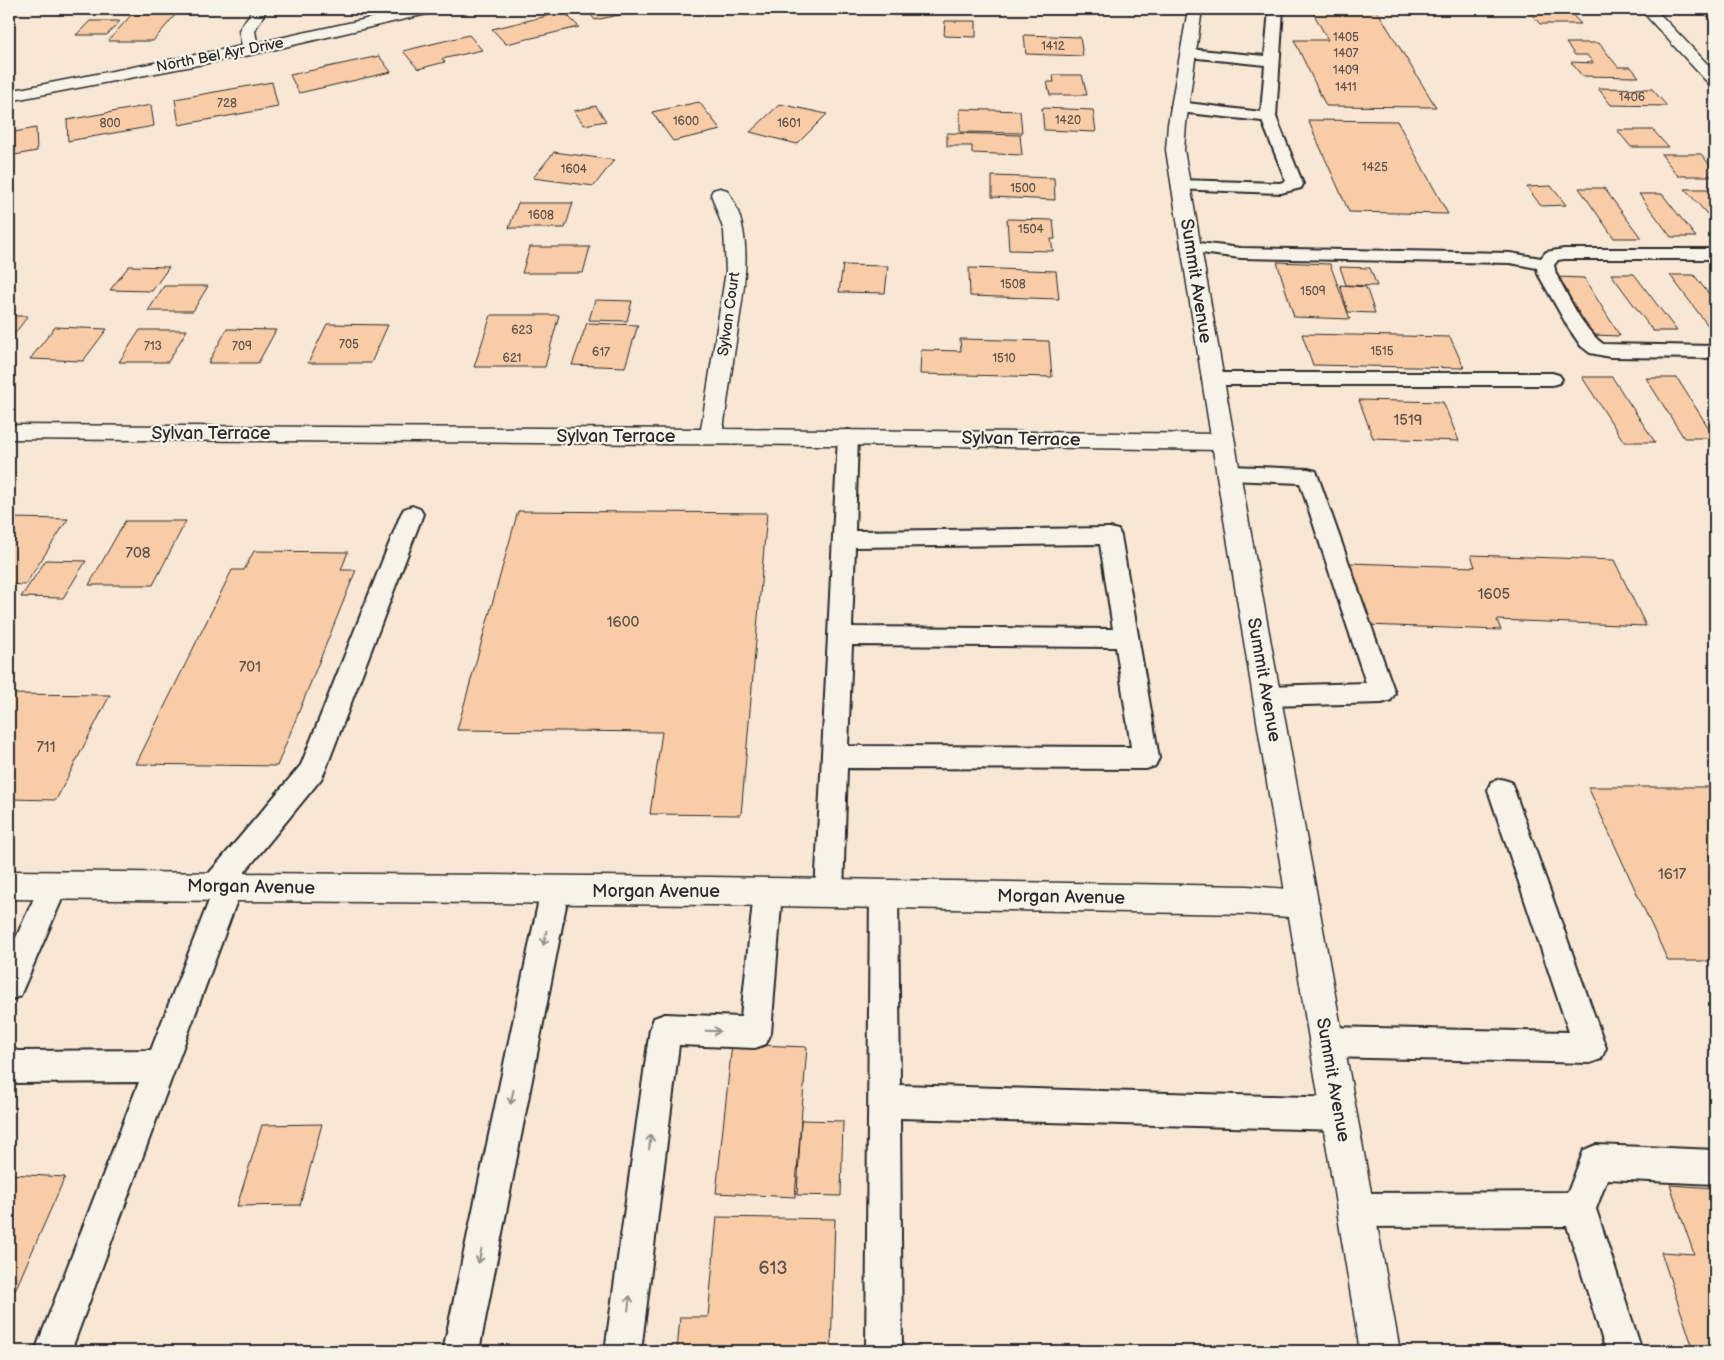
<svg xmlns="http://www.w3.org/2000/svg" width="1724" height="1360" font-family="'Balsamiq Sans',sans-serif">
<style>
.building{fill:#f8cca7;stroke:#2b2b2b}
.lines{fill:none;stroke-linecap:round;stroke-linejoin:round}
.lane-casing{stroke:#2b2b2b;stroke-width:4}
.street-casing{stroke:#2b2b2b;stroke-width:3}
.secondary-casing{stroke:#2b2b2b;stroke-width:3}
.lane{fill:#f7f3e8;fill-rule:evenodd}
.street{fill:#f7f3e8;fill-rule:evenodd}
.secondary{fill:#f7f3e8;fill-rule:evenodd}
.oneway{stroke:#918f8a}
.labels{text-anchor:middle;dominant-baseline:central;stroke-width:4.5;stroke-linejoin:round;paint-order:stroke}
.far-number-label{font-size:12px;fill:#5e534a}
.far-street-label{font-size:15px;fill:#2b2b2b;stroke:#f7f3e8}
.number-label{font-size:15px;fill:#5e534a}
.street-label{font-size:18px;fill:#2b2b2b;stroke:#f7f3e8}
.near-number-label{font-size:18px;fill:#5e534a}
</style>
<rect width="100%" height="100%" fill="#f7e7d4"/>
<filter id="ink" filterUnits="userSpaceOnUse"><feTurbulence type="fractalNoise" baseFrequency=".02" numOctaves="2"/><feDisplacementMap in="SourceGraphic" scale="10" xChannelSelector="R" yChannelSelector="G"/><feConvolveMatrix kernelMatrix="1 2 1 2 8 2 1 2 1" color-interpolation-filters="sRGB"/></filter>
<g filter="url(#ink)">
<path class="building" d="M586 9H647L595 20Z
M1019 9H1067V11L1019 10Z
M1311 9H1376L1436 107 1326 106 1294 40H1328Z
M1527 9H1567L1581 24H1540Z
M1700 9H1715V24Z
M564 12 579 27 506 44 492 29Z
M132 14H176L153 41H108Z
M90 21H120L107 35H76Z
M945 21H976V37L944 36Z
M469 35 482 50 442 59 445 62 418 69 403 51Z
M1024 35 1080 37 1083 56 1026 54Z
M1566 43H1599L1618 67H1631L1639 77 1582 76 1571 62 1593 63 1587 55H1575Z
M379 56 391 72 299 93 290 75Z
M1053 75H1082L1087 95H1050L1047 82H1054Z
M272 82 278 107 179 125 175 99Z
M1598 88 1652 89 1667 106 1611 105Z
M699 102 721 130 673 141 652 112Z
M780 104 827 114 797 144 750 132Z
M151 105 154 126 68 141 67 120Z
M596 106 606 121 584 125 574 111Z
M1042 108 1093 110 1096 132 1044 130Z
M960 109 1020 111 1022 133 960 132Z
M1308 120 1397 121 1448 214 1349 212Z
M36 128 37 151 9 156V133Z
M1617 130H1653L1668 147H1631Z
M947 133 1020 135 1022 155 972 153V146H947Z
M554 152 614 160 594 186 533 178Z
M1661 154H1701L1715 171V176H1678Z
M992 176 1054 178 1055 200 992 197Z
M1551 186 1566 205 1541 206 1527 187Z
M1579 188H1604L1641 238H1614Z
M1685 189H1710L1715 194V223Z
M1639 194H1662L1696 237H1671Z
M518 203H573L565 228H509Z
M1007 219 1053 220 1055 239H1051L1053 251 1009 250Z
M530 247H590L583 273H522Z
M1277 262 1330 264 1350 319 1294 317Z
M843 265 888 266 885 293 839 292Z
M129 266 169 267 152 291 110 290Z
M1340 267 1370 268 1377 286 1346 285Z
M969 268 1056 271 1059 299 970 296Z
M1611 274H1634L1677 331H1653Z
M1670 275H1694L1715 302V335Z
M1557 277 1584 278 1620 336 1592 335Z
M1340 285 1366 287 1375 313 1348 312Z
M164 286H208L193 311H148Z
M595 300 632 301 627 321 589 320Z
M491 315H559L545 367H474Z
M9 316H28L9 341Z
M587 323 638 325 625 367 572 365Z
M327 324 388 325 371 363H308Z
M55 327 107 329 83 361 30 359Z
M227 329 276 330 258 363H208Z
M140 330H187L168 362H119Z
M1302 334 1450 337 1464 368 1313 365Z
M960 339 1049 341 1052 377 920 374 921 350 961 351Z
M1582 377H1612L1655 442H1624Z
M1646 378H1677L1715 438H1684Z
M1359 400 1443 402 1459 441 1373 438Z
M518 511 767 513 741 815 650 814 662 732 457 730Z
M9 518 68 519 25 585 9 584Z
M125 521H186L153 585H89Z
M254 551 348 552 341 570H356L277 766 136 764 232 570H244Z
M1471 555 1614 560 1646 626 1497 620 1501 630 1367 625 1348 563 1475 567Z
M46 560 86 561 63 598 21 597Z
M9 694 110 695 56 800 9 799Z
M1588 787H1715V961H1668Z
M732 1044 807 1047 795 1197 716 1193Z
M801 1120 843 1121 841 1196 797 1195Z
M322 1124 300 1205 237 1206 262 1125Z
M9 1174 65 1177 9 1304Z
M1670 1185 1715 1188V1351H1694L1661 1252 1694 1254Z
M717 1217 835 1219 831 1351H677L680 1317H708Z"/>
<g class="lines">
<g class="lane-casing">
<path id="lane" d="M1269 9H1283L1276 117 1303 184 1301 188 1281 193 1174 189 1172 185 1174 181 1180 180 1280 183 1286 181 1262 121 1179 112 1174 110 1171 107 1174 104 1179 102 1261 112 1265 65 1188 57 1183 56 1181 53 1183 50 1188 49 1265 56Z
M1190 242 1241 248 1510 253 1541 258 1546 252 1564 249H1715V259H1564L1558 260 1554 265 1556 274C1569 297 1581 327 1603 344L1715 346V358L1610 357 1590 353 1581 346 1568 327 1538 274 1537 268 1510 263 1241 258 1184 251 1181 247 1184 243Z
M1212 373H1552L1559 375 1562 379 1559 383 1552 385H1212L1205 383 1202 379 1205 375Z
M848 430 855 432 858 437 855 531 1110 528 1118 530 1121 536 1159 758 1155 766 1146 769 847 768 843 893 839 902 829 906 819 902 815 893 838 437 841 432ZM1100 544 1113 629 852 627 855 547ZM852 645 1116 647 1131 747 848 746Z
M1229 466 1308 469 1316 471 1395 693 1391 700 1382 703 1267 706 1258 703 1254 696 1258 689 1267 686 1366 683 1300 483 1229 480 1221 478 1218 473 1221 468Z
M412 506 420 509 423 514 325 771 321 779 239 879 242 887 71 1351H35L139 1082 13 1083 9 1081V1047L18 1051 151 1050 210 898 205 896 201 887 205 878 301 765 401 514 404 509Z
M1501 779 1511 782 1514 790 1606 1048 1601 1059 1590 1063 1327 1057 1316 1053 1311 1042 1316 1031 1327 1027 1569 1032 1488 790 1491 782Z
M54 872 64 876 68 885 20 996 9 1000V953L44 876Z
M555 877 565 881 569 890 479 1351H443L541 890 545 881Z
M768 879 778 883 782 892 771 1033 766 1044 755 1048 679 1045 641 1351H605L650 1029 654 1018 665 1014 741 1017 754 892 758 883Z
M884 881 894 885 898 894 900 1085 1340 1098 1351 1103 1356 1114 1351 1125 1340 1130 900 1118 902 1351H866L870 894 874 885Z
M1596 1145 1715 1150V1184L1607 1179 1596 1209 1642 1351H1606L1567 1226 1356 1227 1344 1222 1339 1210 1344 1198 1356 1193 1568 1192 1584 1150Z"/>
</g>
<g class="street-casing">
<path id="street" d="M253 9H267L255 30 257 43 412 9H438L436 12 431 13 250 55 9 101V91L242 46 239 30Z
M1640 9H1655L1715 72V86L1709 84Z
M720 188 727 190C756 233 744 287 737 335 732 366 728 398 723 429L1223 434 1231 437 1235 442 1231 447 1223 450 941 446 9 439V425L701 429 726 271 724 231 711 194 713 190Z
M9 871 712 877 1247 886 1303 890 1314 894 1319 904 1314 914 1303 918 1247 914 712 905 9 899Z"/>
</g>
<g class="secondary-casing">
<path id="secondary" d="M1188 9H1202L1186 124 1184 150 1245 501 1400 1351H1360L1221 501 1166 150 1168 124Z"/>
</g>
<use href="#lane" class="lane"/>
<use href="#street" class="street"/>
<use href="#secondary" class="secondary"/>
</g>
<defs><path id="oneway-shaft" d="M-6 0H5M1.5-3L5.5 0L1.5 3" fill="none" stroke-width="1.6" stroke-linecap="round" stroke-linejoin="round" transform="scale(1.25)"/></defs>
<g class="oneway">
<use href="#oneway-shaft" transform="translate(545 938) rotate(102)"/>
<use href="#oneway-shaft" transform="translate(713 1031) rotate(2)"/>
<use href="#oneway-shaft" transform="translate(512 1097) rotate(102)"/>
<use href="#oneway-shaft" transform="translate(650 1142) rotate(-83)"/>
<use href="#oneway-shaft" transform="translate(480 1256) rotate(102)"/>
<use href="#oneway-shaft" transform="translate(629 1303) rotate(-83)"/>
</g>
</g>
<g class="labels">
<g class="far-number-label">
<text x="1346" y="37">1405</text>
<text x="1053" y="46">1412</text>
<text x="1346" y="53">1407</text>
<text x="1346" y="70">1409</text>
<text x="1346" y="87">1411</text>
<text x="1632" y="97">1406</text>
<text x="227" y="103">728</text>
<text x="1068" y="120">1420</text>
<text x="686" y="121">1600</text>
<text x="110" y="123">800</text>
<text x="789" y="123">1601</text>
<text x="1375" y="167">1425</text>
<text x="574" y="169">1604</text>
<text x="1023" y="188">1500</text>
<text x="541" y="215">1608</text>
<text x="1031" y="229">1504</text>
<text x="1013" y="284">1508</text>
<text x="1313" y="291">1509</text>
<text x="522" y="330">623</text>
<text x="349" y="344">705</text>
<text x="153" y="346">713</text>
<text x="242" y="346">709</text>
<text x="1382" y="351">1515</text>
<text x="601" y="352">617</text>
<text x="512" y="358">621</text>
<text x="1004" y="358">1510</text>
</g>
<g class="far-street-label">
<text transform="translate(220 55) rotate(-11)">North Bel Ayr Drive</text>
<text transform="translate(729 314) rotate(-82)">Sylvan Court</text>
</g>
<g class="number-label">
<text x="1408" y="420">1519</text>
<text x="138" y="553">708</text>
<text x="1494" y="594">1605</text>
<text x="623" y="622">1600</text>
<text x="250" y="667">701</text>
<text x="46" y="747">711</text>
<text x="1672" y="874">1617</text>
</g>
<g class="street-label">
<text transform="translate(1196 281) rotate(81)">Summit Avenue</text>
<text x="211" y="433">Sylvan Terrace</text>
<text x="616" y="436">Sylvan Terrace</text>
<text transform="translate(1021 439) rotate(1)">Sylvan Terrace</text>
<text transform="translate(1264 680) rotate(80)">Summit Avenue</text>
<text transform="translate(251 887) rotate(1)">Morgan Avenue</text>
<text x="656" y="891">Morgan Avenue</text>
<text transform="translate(1061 897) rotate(1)">Morgan Avenue</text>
<text transform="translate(1333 1080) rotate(80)">Summit Avenue</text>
</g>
<g class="near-number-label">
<text x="773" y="1268">613</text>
</g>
</g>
<rect width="1724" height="1360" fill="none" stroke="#f7f3e8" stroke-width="30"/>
<rect x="15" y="15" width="1694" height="1330" fill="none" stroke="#2b2b2b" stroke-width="2" filter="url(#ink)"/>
</svg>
